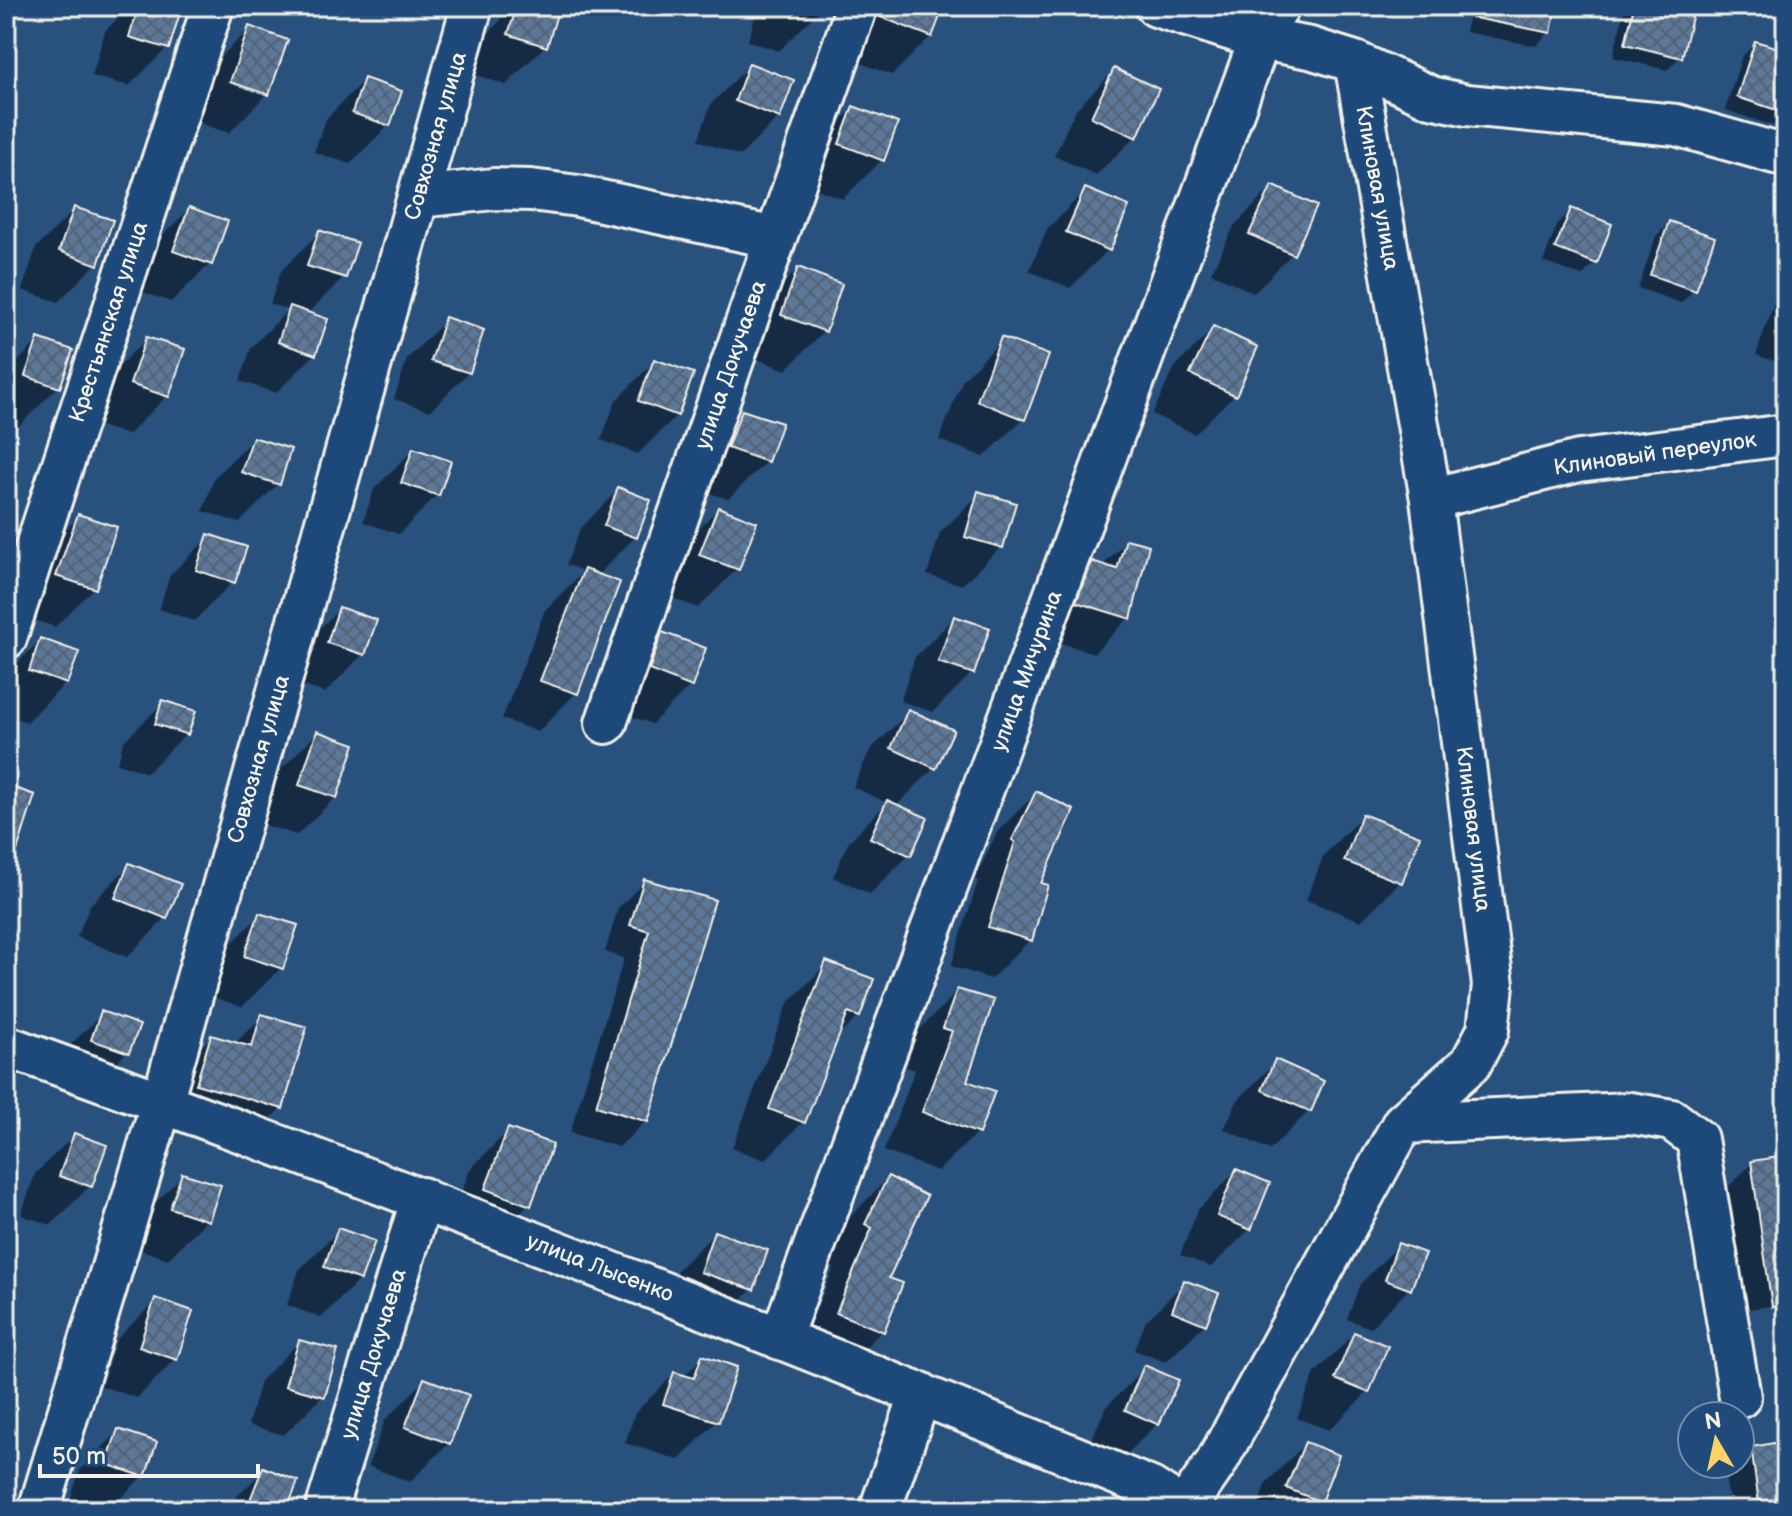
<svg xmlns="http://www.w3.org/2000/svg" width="1792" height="1516" font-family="'Balsamiq Sans',sans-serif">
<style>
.shadow{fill:#0007}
.building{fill:url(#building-cross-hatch);stroke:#f4f1e8;stroke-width:2}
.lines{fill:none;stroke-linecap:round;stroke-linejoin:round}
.minor-casing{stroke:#f4f1e8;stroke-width:46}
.minor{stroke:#1f4a7a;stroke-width:40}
.labels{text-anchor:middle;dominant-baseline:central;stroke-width:7;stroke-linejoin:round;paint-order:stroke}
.street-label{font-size:22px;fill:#f4f1e8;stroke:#1f4a7a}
</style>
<defs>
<pattern id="building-cross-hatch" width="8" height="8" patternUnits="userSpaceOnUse" patternTransform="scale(2)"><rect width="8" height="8" fill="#5b7899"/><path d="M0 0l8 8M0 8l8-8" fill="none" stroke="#536274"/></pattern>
</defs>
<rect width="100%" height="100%" fill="#28517e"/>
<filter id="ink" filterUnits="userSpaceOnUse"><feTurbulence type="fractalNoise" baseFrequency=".0125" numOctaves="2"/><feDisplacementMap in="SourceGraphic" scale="16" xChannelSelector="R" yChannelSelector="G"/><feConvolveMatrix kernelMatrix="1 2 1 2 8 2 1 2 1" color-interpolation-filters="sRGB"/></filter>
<g filter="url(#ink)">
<path class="shadow" d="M6 6H18L6 41Z
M130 6H180L167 48 129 86 92 76 105 31Z
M505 6H558L545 46 506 85 470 73 482 40 500 21Z
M758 6H820L818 12 779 51 748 41Z
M880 6H942L931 36 892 75 850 59 863 23Z
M1471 6H1554L1549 32 1536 46 1465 32Z
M1629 6H1672L1680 57 1667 70 1613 57 1624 11Z
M250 28 267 94 229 133 193 121 211 67Z
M1756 43 1786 53V130L1725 110 1742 56Z
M750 65 779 117 740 156 698 140 711 104Z
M1115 70 1135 137 1096 175 1054 156 1076 109Z
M364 80 389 125 350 164 314 152 326 119Z
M853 108 882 160 843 199 801 183 815 147Z
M1272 187 1292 254 1254 293 1211 273 1234 226Z
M1086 190 1108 250 1070 288 1029 271 1047 229Z
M75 209 97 263 58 302 22 290 36 248Z
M189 209 210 264 171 302 136 290 150 248Z
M1571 210 1595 263 1582 276 1543 262 1558 223Z
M1669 223 1694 290 1681 303 1638 288 1656 236Z
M320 232 344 277 307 314 315 354 276 393 240 381 251 348 288 310 270 304 281 271Z
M798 269 824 331 786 370 743 354 759 308Z
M1786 289V365L1756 355 1775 300Z
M446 320 469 372 430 411 394 399 407 359Z
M1214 328 1234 395 1195 434 1152 414 1175 367Z
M146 339 167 396 128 435 92 423 107 378Z
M39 340 58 387 19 426 6 421V373Z
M1002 340 1023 419 984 457 939 440 963 379Z
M655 361 677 415 638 454 601 440 616 400Z
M742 412 767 461 728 499 690 487 703 451Z
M253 439 278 484 239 523 203 511 214 478Z
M413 450 437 495 399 534 363 522 374 489Z
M618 490 635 537 597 576 576 693 538 732 502 719 545 610 584 571 566 565 580 529Z
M979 494 1001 547 962 585 927 575 940 533Z
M718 509 737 569 698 608 662 594 679 548Z
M79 516 94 588 55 627 19 615 40 555Z
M6 518 12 520 6 538Z
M209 537 233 582 194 621 159 609 170 575Z
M1127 541 1129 618 1094 653 1043 638 1057 599 1092 564 1102 566Z
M339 609 363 654 325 693 289 681 300 648Z
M954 618 987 630 972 673 933 712 900 701 915 657Z
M663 634 690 686 652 724 611 709 624 673Z
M40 640 66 683 27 722 6 715V675Z
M163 703 186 734 147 773 117 763 124 741Z
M909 712 934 768 896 806 925 819 909 855 870 894 833 877 849 841 887 803 853 787 870 750Z
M317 733 336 797 297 835 261 824 278 772Z
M1036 793 1038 884 1030 940 991 979 951 966 978 881 975 879 997 832Z
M1362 816 1400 882 1361 921 1306 900 1324 855Z
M129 866 166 918 127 957 77 937 90 905Z
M6 881 12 884 6 901Z
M645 881 713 901 646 1121 619 1147 570 1133 624 958 605 952 618 908Z
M260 915 281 968 242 1007 207 995 221 954Z
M827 964 859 1016 835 1040 804 1121 765 1160 732 1148 788 1003Z
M958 991 964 1082 977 1133 938 1171 884 1151 915 1070 906 1067 919 1030Z
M102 1014 127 1052 88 1091 63 1052Z
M262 1017 281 1108 242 1147 159 1123 173 1076 211 1037 234 1044Z
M1276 1062 1309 1111 1270 1150 1224 1129 1237 1101Z
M6 1095 18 1099 6 1135Z
M509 1130 529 1204 490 1243 448 1228 470 1169Z
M74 1135 90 1186 51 1225 21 1215 35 1174Z
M1786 1158V1369L1777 1305 1742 1310 1725 1190 1752 1163Z
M1236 1171 1250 1229 1211 1267 1180 1255 1198 1210Z
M183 1175 207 1220 168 1259 133 1247 144 1214Z
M888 1178 886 1279 901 1284 882 1331 843 1370 799 1352 834 1267 827 1264 850 1217Z
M338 1231 360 1279 321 1318 287 1305 299 1270Z
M714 1234 752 1289 714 1328 662 1310 675 1272Z
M1399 1245 1409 1289 1370 1328 1347 1319 1360 1284Z
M1185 1282 1205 1324 1166 1362 1134 1350 1146 1321Z
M155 1301 176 1359 137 1398 101 1386 116 1340Z
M1354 1334 1368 1392 1329 1430 1297 1418 1315 1373Z
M299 1342 323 1396 284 1435 248 1425 260 1381Z
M702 1358 717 1421 679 1460 625 1443 635 1413 674 1374 683 1377Z
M1145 1368 1157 1424 1118 1463 1087 1449 1106 1407Z
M424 1381 449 1443 410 1482 368 1466 385 1420Z
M119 1431 143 1476 109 1510H90L69 1503 80 1470Z
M1786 1443V1510H1730L1725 1475 1736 1464H1740V1460L1752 1448Z
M1305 1444 1319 1501 1310 1510H1256L1266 1483Z
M264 1470 285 1510H224L225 1508Z
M388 1500 417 1509V1510H379Z"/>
<path class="building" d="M139 6H182L169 49 129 37Z
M517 6H542L558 11 547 47 508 34Z
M879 6H944L932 37 878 16Z
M1470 6H1556L1551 33 1469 17Z
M1634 6H1680L1694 9 1682 58 1625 44Z
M249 26 288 40 269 95 230 82Z
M1755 41 1786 50V113L1737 97Z
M749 63 794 80 780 118 735 101Z
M1114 68 1159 89 1137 138 1091 117Z
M364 78 402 91 390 126 352 113Z
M853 106 898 123 884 161 839 144Z
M1272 185 1317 206 1294 255 1249 234Z
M1085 188 1129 206 1110 251 1066 232Z
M74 207 113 220 98 265 59 251Z
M189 207 228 221 212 265 173 251Z
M1571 208 1612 224 1597 264 1555 248Z
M1669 221 1715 237 1696 291 1650 275Z
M319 230 358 243 346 278 307 266Z
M798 267 842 284 826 332 781 315Z
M290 306 328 319 316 355 278 342Z
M445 317 484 330 470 373 431 361Z
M1213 326 1258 347 1236 396 1190 374Z
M146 337 185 349 169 397 130 384Z
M1001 337 1049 355 1025 420 977 401Z
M38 338 73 350 60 388 25 376Z
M654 359 694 373 678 416 638 401Z
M742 410 782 423 768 462 727 448Z
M253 437 291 449 280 485 241 472Z
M413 448 451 461 439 496 401 483Z
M618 487 651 500 637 538 604 526Z
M978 491 1016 503 1003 548 965 537Z
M718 507 757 522 739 570 699 555Z
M78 514 117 527 96 589 56 576Z
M208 534 247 547 235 583 196 570Z
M1126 539 1149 545 1131 619 1076 602 1092 561 1117 569Z
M584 569 620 582 578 694 540 681Z
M339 607 377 620 365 655 327 643Z
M954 616 990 628 974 674 938 662Z
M662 632 706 648 692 687 649 670Z
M40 638 79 652 67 684 29 671Z
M162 700 196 711 188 735 155 724Z
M908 709 954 730 936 769 891 748Z
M317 731 355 744 337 798 299 785Z
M6 785 35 795 11 869 6 868Z
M1036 791 1074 810 1041 883 1048 885 1032 941 988 927 1015 842 1012 840Z
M887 800 928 818 911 856 870 838Z
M1362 814 1420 836 1402 883 1344 861Z
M129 863 181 884 167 919 115 898Z
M644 879 715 900 648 1122 596 1106 649 931 630 925Z
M259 913 298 925 283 969 244 956Z
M826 961 874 979 860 1017 848 1013 805 1123 769 1109Z
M957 989 994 1000 967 1081 995 1091 979 1134 922 1112 952 1031 943 1028Z
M101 1011 140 1025 129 1053 91 1040Z
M261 1014 307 1027 283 1109 196 1084 211 1035 252 1047Z
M1275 1059 1324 1081 1311 1112 1262 1090Z
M508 1128 553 1144 531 1206 485 1189Z
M74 1133 107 1145 92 1187 59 1176Z
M1786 1156V1306L1772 1307 1751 1161Z
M1236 1169 1270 1183 1251 1230 1217 1216Z
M182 1173 221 1185 209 1221 170 1208Z
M888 1176 927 1196 889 1278 903 1283 884 1332 836 1313 872 1228 865 1224Z
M338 1228 375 1241 361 1280 324 1267Z
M714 1231 768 1250 754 1290 700 1272Z
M1398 1243 1425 1253 1411 1290 1385 1280Z
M1184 1280 1219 1293 1206 1325 1172 1311Z
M155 1298 193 1311 177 1360 139 1347Z
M1354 1332 1388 1346 1369 1393 1335 1379Z
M299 1340 338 1350 325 1397 285 1386Z
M702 1355 737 1367 719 1422 663 1404 674 1372 694 1378Z
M1144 1365 1179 1380 1159 1425 1125 1410Z
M424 1378 469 1395 450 1444 405 1427Z
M118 1429 157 1442 145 1477 106 1464Z
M1786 1441V1508L1760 1510 1751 1447Z
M1305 1442 1339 1455 1321 1502 1286 1488Z
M263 1467 298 1481 287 1510H246Z"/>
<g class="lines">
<g class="minor-casing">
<path id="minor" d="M1156 6 1260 39 1310 48 1355 62 1431 97 1467 105 1676 125 1786 156
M418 197 494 189 531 190 578 196 775 238
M1431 499 1579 461 1786 435
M6 638 213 6
M606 723 857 6
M6 1046C391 1184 773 1333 1151 1488L1185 1510
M1403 1123 1630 1113 1672 1120 1697 1139 1740 1397
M780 1339 1260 39 1279 6
M1184 1509 1216 1463 1403 1123 1471 1063 1488 1030 1493 985 1431 499 1355 62
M39 1510 162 1102 472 6
M326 1510 422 1198
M880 1510 921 1393"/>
</g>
<use href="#minor" class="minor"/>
</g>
</g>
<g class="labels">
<g class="street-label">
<text transform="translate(436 136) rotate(-74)">Совхозная улица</text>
<text transform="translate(1377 188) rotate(80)">Клиновая улица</text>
<text transform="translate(109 322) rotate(-72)">Крестьянская улица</text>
<text transform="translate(731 365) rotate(-71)">улица Докучаева</text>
<text transform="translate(1655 454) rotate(-8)">Клиновый переулок</text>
<text transform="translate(1027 671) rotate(-70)">улица Мичурина</text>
<text transform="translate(259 759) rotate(-74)">Совхозная улица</text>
<text transform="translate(1473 829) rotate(83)">Клиновая улица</text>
<text transform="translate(600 1268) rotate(21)">улица Лысенко</text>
<text transform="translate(374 1354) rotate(-73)">улица Докучаева</text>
</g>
</g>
<rect width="1792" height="1516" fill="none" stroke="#1f4a7a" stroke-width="32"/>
<rect x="16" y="16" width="1760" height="1484" fill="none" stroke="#f4f1e8" stroke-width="3" filter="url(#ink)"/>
<g transform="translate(1716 1440) rotate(351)"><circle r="38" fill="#1f4a7a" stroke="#748da6" stroke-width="2"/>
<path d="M0-6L14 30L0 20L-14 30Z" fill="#ffd166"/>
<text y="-12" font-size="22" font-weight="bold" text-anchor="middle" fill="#f4f1e8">N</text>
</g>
<path d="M40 1464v12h218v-12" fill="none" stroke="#f4f1e8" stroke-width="4"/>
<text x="52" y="1464" font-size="24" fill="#f4f1e8" stroke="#1f4a7a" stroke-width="6" paint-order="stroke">50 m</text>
</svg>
